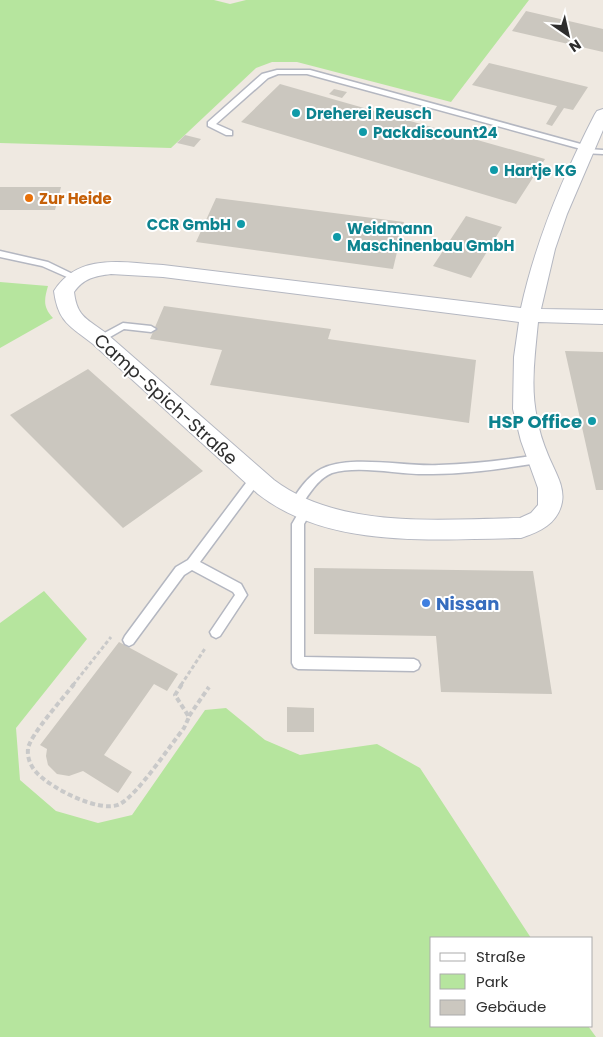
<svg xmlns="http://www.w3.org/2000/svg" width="603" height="1037" font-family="Poppins,sans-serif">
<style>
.green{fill:#b6e59e}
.building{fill:#cbc7bf}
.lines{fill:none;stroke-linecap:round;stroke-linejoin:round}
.lane-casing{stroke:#b4b7c1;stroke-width:3}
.street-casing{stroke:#b4b7c1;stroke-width:2}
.path-far1{stroke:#c9c9c9;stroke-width:3;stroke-dasharray:4 2.5;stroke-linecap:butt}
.path{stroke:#c9c9c9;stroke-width:4;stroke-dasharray:5 3;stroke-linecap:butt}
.lane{fill:#fff;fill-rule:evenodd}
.street{fill:#fff;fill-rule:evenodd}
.culture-dot{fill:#0f9aa8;stroke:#fff;stroke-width:2}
.food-dot{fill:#e8710a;stroke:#fff;stroke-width:2}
.shop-dot{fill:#3f7fe0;stroke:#fff;stroke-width:2}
.labels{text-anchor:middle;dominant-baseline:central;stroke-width:4;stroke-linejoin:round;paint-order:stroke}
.far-culture-label{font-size:15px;font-weight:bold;fill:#0d838f;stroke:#fff;text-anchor:start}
.far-food-label{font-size:15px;font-weight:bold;fill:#c56008;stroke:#fff;text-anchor:start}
.street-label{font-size:18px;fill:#2e2e2e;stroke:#fff}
.culture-label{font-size:18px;font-weight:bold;fill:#0d838f;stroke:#fff;text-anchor:end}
.shop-label{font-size:18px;font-weight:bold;fill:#366cbe;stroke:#fff;text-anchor:start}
</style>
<rect width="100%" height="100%" fill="#efe9e1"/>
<path class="green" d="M0 0H214L230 4 246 0H529L451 102 297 62H272L256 68 171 148 0 143Z
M0 282 48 286C44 300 43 307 53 318L0 348Z
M44 591 87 639 16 728 20 780 56 811 98 823 132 815 205 710 226 708 265 740 300 755 377 744 420 768 531 938H432V1026H588L596 1037H0V623Z"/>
<path class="building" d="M526 11 603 29V52L512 31Z
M489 63 588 87 573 110 564 108 552 126 546 124 557 106 472 85Z
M280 84 350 104 545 159 516 204 241 122Z
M334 89 347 92 342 98 329 94Z
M185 135 201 139 194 147 177 143Z
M0 187H61L55 210H0Z
M216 198 404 222 393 269 196 242Z
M466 216 502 227 471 278 433 266Z
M164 306 331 329 328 339 476 360 469 423 210 385 222 350 150 339Z
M565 351 603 352V490H596Z
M88 369 203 471 123 528 10 415Z
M314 568 533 571 552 694 441 692 436 636 314 634Z
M119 642 178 674 167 691 154 684 104 755 132 772 118 793 83 771 69 776 57 774 48 765 46 756 47 749 40 745Z
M287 707 314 708V732H287Z"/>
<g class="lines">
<g class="lane-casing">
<path id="lane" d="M277 70H310L588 146V149L603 150V154L581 153V149L307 74H278L268 78 216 124 232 131V135H226L208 126V122L262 74Z
M0 251 48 262 81 278 76 281 42 266 0 257Z
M123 323 151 326 156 329 151 332 124 329 103 341H97L95 339 97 337Z
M538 455 543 459 538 463C500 469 462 475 424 474 396 474 358 465 332 473 317 479 308 496 299 509H291L289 506C296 493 308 476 321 469 350 454 406 467 439 465 472 464 505 460 538 455Z
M256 474 261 478 260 481 200 562 241 584 247 595 220 636 216 638 212 636 210 632 235 595 233 592 192 570 184 575 133 644 129 646 125 644 123 640 125 636 176 567 188 560 252 475Z
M306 505 310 507 312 510 304 524V657L414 659 418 661 420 665 418 669 414 671 298 669 294 667 292 663V524L302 507Z"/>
</g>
<g class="street-casing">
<path id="street" d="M603 109V130L567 214 555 249 541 309 603 310V324L538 322C535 354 530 387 537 418 539 431 543 443 548 455 554 470 565 486 562 502 558 524 539 532 521 538 435 539 330 550 258 494L93 344C70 326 58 322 54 291 79 252 124 263 163 265L521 308C536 240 563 176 595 114L597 111ZM111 274 163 277 519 322 514 357 513 409 521 441 538 488V505L531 513 520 518C441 519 340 530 274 480L107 334C88 319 77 318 74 292 84 278 95 276 111 274Z"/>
</g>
<path class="path-far1" d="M73 685 111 637
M181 685 206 647"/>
<path class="path" d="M74 684C65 696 29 736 28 749 27 758 31 767 37 773 51 788 100 814 120 804 138 794 169 747 184 728L189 717 175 695 182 684
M189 716 209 687"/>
<use href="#lane" class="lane"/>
<use href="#street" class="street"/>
</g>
<g class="culture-dot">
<circle cx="296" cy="113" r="5"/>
<circle cx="363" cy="132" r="5"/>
<circle cx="494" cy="170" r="5"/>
<circle cx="241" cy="224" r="5"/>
<circle cx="337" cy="237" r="5"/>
<circle cx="592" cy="421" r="5"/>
</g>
<circle class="food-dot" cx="29" cy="198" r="5"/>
<circle class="shop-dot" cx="426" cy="603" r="5"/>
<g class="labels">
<g class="far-culture-label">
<text x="306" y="113">Dreherei Reusch</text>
<text x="373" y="132">Packdiscount24</text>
<text x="504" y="170">Hartje KG</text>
<text x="231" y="224" text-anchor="end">CCR GmbH</text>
<text x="347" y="228">Weidmann<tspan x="347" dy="17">Maschinenbau GmbH</tspan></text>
</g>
<g class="far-food-label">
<text x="39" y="198">Zur Heide</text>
</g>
<g class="street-label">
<text transform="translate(166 399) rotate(42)">Camp-Spich-Straße</text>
</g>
<g class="culture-label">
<text x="582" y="421">HSP Office</text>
</g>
<g class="shop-label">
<text x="436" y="603">Nissan</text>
</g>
</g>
<rect x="430" y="937" width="162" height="90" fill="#ffffff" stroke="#ababab"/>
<rect x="440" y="953" width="25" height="8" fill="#ffffff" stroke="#ababab"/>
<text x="476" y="962" font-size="15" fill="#2e2e2e">Straße</text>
<rect x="440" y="974" width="25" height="15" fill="#b6e59e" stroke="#ababab"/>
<text x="476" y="987" font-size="15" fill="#2e2e2e">Park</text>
<rect x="440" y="1000" width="25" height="15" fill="#cbc7bf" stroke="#ababab"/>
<text x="476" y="1012" font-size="15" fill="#2e2e2e">Gebäude</text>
<g transform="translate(568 35) rotate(146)" stroke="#ffffff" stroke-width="4" paint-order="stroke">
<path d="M0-4L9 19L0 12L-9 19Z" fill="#2e2e2e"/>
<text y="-8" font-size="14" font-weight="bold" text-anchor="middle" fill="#2e2e2e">N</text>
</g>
</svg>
